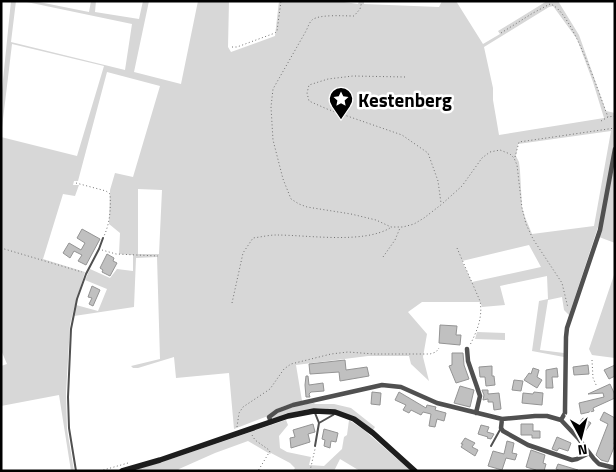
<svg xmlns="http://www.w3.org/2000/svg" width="616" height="472" font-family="'Titillium Web',sans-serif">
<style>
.green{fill:#d7d7d7;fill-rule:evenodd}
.building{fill:#c0c0c0;stroke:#949494}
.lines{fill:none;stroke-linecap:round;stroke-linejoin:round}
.path{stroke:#727272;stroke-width:1;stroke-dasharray:1 2.5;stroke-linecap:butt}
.service{stroke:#505050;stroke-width:2}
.minor{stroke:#505050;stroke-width:4.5}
.secondary{stroke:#1d1d1d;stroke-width:5.5}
.labels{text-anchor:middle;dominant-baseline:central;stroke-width:5;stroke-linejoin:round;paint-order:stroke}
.poi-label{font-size:19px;font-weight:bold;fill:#000;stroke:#fff;text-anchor:start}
</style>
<rect width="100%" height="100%" fill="#fff"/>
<path class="green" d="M11 1H16L11 42 125 70 132 24 22 1H34L89 12 91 1H96L95 12 139 19 143 1H149L134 72 181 84 198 1H229L228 47 231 52 275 36 279 1H337L358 4 359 1H364V4L439 7 442 1H456L483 44 500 34 498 31 547 1H558L579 35 606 111 615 113V142L601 218 569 315 564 310 562 297 548 300 540 350 564 353V357L532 351 539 301 548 299 547 276 500 286 505 305 482 307 480 302H422L408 312 427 334 423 357 429 381 411 364 409 356H368L296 365 302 401C290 404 276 407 268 416L234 429 229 373 176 378 174 357 138 368H133L131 366 160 359 157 257 136 258 134 307 74 316 76 305 98 311 107 289 85 280 90 269 110 278 117 269 133 271V255L119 254 120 233 109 224 110 190 115 173 133 177 160 86 107 72 78 181H74L73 185H79L75 196 63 194 43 259 85 272 74 308 70 325 66 393 67 429 74 471H71L59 395 1 406V366L7 364 1 350V137L77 156 104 66 12 44 1 136V90H2ZM553 6 577 39 593 82 604 118 499 135 493 100V88L484 47 549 7ZM611 131 594 226 532 234 525 217 522 207 520 171 519 162 516 156 518 144ZM138 189 162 190 159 254H138ZM529 245 541 267 472 282 462 261Z
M615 158V243L599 237Z
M615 272V358L592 355 589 349Z
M477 332 505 333V340L475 339Z
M314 403 315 404H334L351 408 375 427 373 430C350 412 328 404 299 411 290 413 281 418 272 418V417C284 408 299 405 314 403Z
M286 420 288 425 279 436 280 448 287 452 311 457 309 465 324 466 342 449 344 437 347 435 349 420 364 430 411 471H360L340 459 334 471H293L295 468 290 463 271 453 270 454 248 441 215 453 179 469 178 471H129L162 462Z"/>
<path class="building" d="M82 229 100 239 86 265 78 261 82 255 74 251 70 258 63 253 69 243 81 250 85 243 77 238Z
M107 254 114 258 113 261 117 263 110 276 102 272 103 270 100 268Z
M92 286 100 290 93 306 89 304 92 298 88 297Z
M440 325 457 326 456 335H461L460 345 439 343Z
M452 353H463L464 365 469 379 456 383 449 366 452 365Z
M345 360 346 370 367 367 369 376 340 381 339 372 310 374 309 364Z
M588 365 589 374 574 375 573 367Z
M615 365V376L609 379 604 370Z
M492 366V376H494L495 385 486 386 485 377H480L479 367Z
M533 368 539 370 537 377 542 380 537 388 524 380 529 373 531 374Z
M557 368 558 377H552L553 388H546V370Z
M306 376H308L309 385 323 383 324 391 311 392 309 394 310 397H306L305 385Z
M514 380 523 381 521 391 512 390Z
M610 384 615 395V398L593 408 594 411 581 414 579 403 604 397 603 393 588 394Z
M460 386 474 390 470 407 454 403Z
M482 390H488V394L499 393 501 409 494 410 493 402H488V399L483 400 484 395Z
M372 392 381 393 380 405 371 404Z
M399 392 426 408 427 405 436 407 435 410 446 413 444 421 437 419 435 427 429 426 431 414 423 412 421 415 411 410 409 413 403 410 406 405 395 400Z
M534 392 543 393 542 405 522 403 523 393 533 394Z
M604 412 615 418V437L614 440H615L614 444 615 445 608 462 601 460 596 455 608 424 600 420Z
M583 418 591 423 582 436 575 429Z
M313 424 315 432 308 434 310 442 291 448 290 438 295 437 293 430Z
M521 424H533V431H540V438H532V435H521Z
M481 425 489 427 487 432 494 434 491 439 487 438 488 437 478 434Z
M324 429 338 433 336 442 331 441 330 448 324 446 325 440 322 439Z
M557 437 571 443 568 451 559 448 557 451 552 449Z
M465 438 475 443 472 447 478 450 475 456 461 447 463 444H461Z
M507 441 514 443 512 453 517 454 515 460 506 458 502 470 488 466 493 451 504 454Z
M531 450 545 455 543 463 546 464 544 471H535L536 470 526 467Z
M558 464 578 470V471H561L556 469Z"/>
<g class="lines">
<path class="path" d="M362 1 360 9 354 16C344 16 319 14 312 20 309 23 308 27 306 31L273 89 271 107 273 140 283 179 291 199 299 204 307 207 351 214 376 220 391 227H403L414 224 424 218 442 204 462 186 482 158 490 152 500 150 510 154 514 158 517 165 522 208 526 224 533 239 562 283 568 308
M442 2V1
M501 33 533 13 550 4C572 10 599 94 608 117
M232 47H237L275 33 277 31 281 1
M405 77 353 76 328 79 309 85 307 93 309 101 327 109 402 135 428 153 438 181 441 203
M601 121 608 117 615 116
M515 157 519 142 615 128
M76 183 106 191 110 194C111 208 110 223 104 236
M1 248 82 272
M457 248 480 301C483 317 477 331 470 345
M102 250 116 254 158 256
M383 257 395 240 400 228
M232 303 243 253 253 238C261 237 269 235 276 235 308 235 363 244 390 228
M592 360 593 378 597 387
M237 427 239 413 243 407 270 389 284 369 291 364 331 354 348 352 374 354H430L436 352 439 348
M252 435 255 440 269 450 270 451 258 471
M100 471 128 463
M310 471 315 449"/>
<path class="service" d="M315 413 319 423 315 446
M319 423 333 415 334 414
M491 446 501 428
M76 471 69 428 68 397 71 329 77 299 86 274 99 249 103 238"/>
<path class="minor" d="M467 349 468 361 477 387 480 396 476 413
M502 419 501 428 503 431 528 445 572 460 577 459 589 453
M561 420 565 413V409L566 337 567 328 600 230 615 149
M271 422 269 417 277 411 293 405 382 385 401 387 437 403 502 419 535 416H547L561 420 578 438 594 459 599 464 615 468"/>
<path class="secondary" d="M122 471 160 460 288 416 314 411 335 412 354 419 373 433 415 471"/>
</g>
<defs>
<g id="sight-pin" transform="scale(1.25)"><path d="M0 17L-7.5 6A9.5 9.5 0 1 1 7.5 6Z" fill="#000" stroke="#fff"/><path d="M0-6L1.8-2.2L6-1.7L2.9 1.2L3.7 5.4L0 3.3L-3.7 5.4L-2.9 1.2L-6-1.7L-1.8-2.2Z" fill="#fff"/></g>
</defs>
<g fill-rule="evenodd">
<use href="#sight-pin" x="341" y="99"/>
</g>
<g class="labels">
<g class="poi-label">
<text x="358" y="99">Kestenberg</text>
</g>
</g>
<rect width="616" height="472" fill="none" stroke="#000000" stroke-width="5"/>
<g transform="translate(581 437) rotate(173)" stroke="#ffffff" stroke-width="4" paint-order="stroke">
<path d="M0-4L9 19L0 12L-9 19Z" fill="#000000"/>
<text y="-8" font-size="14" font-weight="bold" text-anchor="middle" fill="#000000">N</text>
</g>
</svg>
